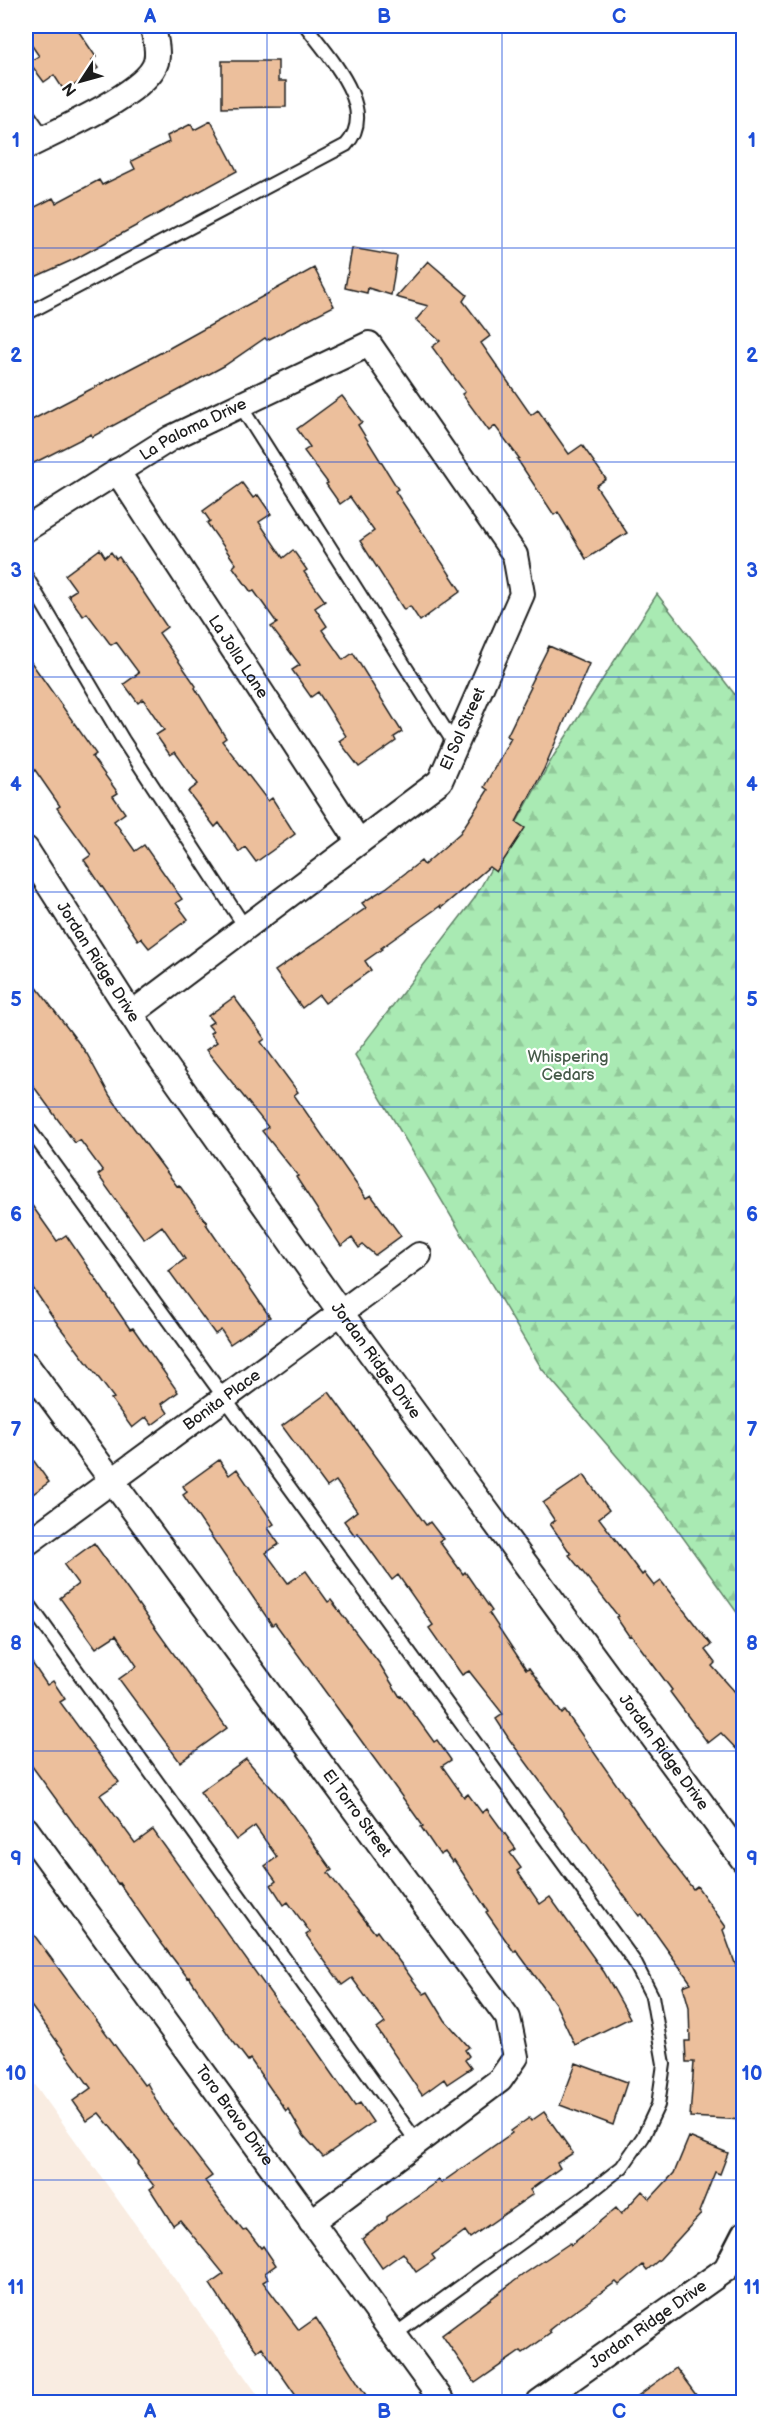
<svg xmlns="http://www.w3.org/2000/svg" width="769" height="2428" font-family="'Balsamiq Sans',sans-serif">
<style>
.built{fill:#f9ece1}
.forest{fill:url(#forest-firs);stroke:#628368;stroke-width:1.5}
.building{fill:#ecbf9c;stroke:#1c1c1c;stroke-width:1.5}
.lines{fill:none;stroke-linecap:round;stroke-linejoin:round}
.service-casing{stroke:#1c1c1c;stroke-width:16}
.minor-casing{stroke:#1c1c1c;stroke-width:28}
.service{stroke:#fff;stroke-width:12}
.minor{stroke:#fff;stroke-width:24}
.grid{fill:none;stroke:#1d4ed8;stroke-width:1.5;stroke-opacity:0.55}
.labels{text-anchor:middle;dominant-baseline:central;stroke-width:4.5;stroke-linejoin:round;paint-order:stroke}
.street-label{font-size:16px;fill:#1c1c1c;stroke:#fff}
.park-label{font-size:16px;fill:#465a49;stroke:#fff}
.neatline{fill:none;stroke:#1d4ed8;stroke-width:2}
.grid-label{font-size:20px;text-anchor:middle;font-weight:bold;fill:#1d4ed8}
</style>
<defs>
<pattern id="forest-firs" width="22" height="20" patternUnits="userSpaceOnUse" patternTransform="scale(1.5)"><rect width="22" height="20" fill="#a9eab3"/><path d="M5 1l3.5 6h-7zM16 11l3.5 6h-7z" fill="#91c899"/></pattern>
</defs>
<rect width="100%" height="100%" fill="#fff"/>
<filter id="ink" filterUnits="userSpaceOnUse"><feTurbulence type="fractalNoise" baseFrequency=".0167" numOctaves="2"/><feDisplacementMap in="SourceGraphic" scale="12" xChannelSelector="R" yChannelSelector="G"/><feConvolveMatrix kernelMatrix="1 2 1 2 8 2 1 2 1" color-interpolation-filters="sRGB"/></filter>
<g filter="url(#ink)">
<path class="built" d="M26 2072 263 2402H26Z"/>
<path class="forest" d="M657 594 743 705V1621L664 1511 542 1369 355 1055 474 899 553 757Z"/>
<path class="building" d="M26 26H75L96 57 92 60 98 68 65 92 54 75 44 82 29 62 39 56 26 37Z
M222 61H278V81H286V107L222 108Z
M211 121 237 171 77 258 26 281V217L31 214 29 210 53 198 56 203 99 180 102 185 135 169 131 161 169 142 167 136 191 124 194 130Z
M352 248 397 256 391 295 368 288 367 293 345 288Z
M428 261 467 295 463 301 490 336 481 343 531 415 538 410 569 454 582 445 606 479 596 486 627 533 586 559 558 512 554 515 517 459 519 458 495 426 489 431 462 394 465 392 432 347 440 341 416 320 428 306 396 297Z
M314 268 334 306 267 340 265 338 224 366 92 437 91 434 26 467V423L164 351Z
M342 396 362 422 358 425 398 489 395 491 461 591 420 621 410 606 404 610 360 541 374 531 350 497 340 504 326 484 328 483 304 451 310 447 297 429Z
M242 483 253 498 258 495 271 514 259 522 283 558 293 550 307 570 304 572 325 601 315 608 327 626 322 630 343 660 353 653 402 732 394 737 396 741 359 767 339 741 346 736 318 692 311 697 292 670 300 665 271 627 277 623 254 591 251 592 233 567 236 564 207 523 210 521 203 511Z
M100 549 105 557 111 552 116 559 119 557 144 593 167 627 159 633 196 686 195 688 226 738 222 741 268 801 272 798 295 834 256 862 245 847 239 852 219 823 215 827 188 792 198 784 175 752 170 755 156 735 164 730 143 699 138 703 124 684 139 673 116 642 111 645 87 613 83 616 68 595 76 590 65 575Z
M549 646 589 664 544 769 516 822 525 828 496 872 489 867 441 908 440 906 381 948 382 949 365 961 371 970 325 1003 319 995 302 1008 275 971 366 908 362 903 386 888 421 861 424 865 460 833 488 790 484 787 511 738 507 736 531 687 529 686Z
M26 655 96 754 92 757 118 793 113 796 125 813 114 821 135 851 144 845 182 899 176 903 188 919 149 948 141 938 138 940 84 860 91 855 57 808 60 806 26 757Z
M26 973 87 1054 110 1096 177 1186 179 1185 207 1223 206 1224 270 1317 230 1344 221 1330 215 1334 169 1271 185 1259 162 1226 144 1239 98 1175 103 1171 80 1140 75 1143 26 1076Z
M234 997 265 1039 261 1042 298 1092 294 1095 366 1198 371 1195 401 1236 375 1255 363 1245 359 1248 352 1238 341 1246 296 1177 298 1176 262 1131 268 1127 206 1050 217 1042 210 1033 213 1031 208 1025 213 1022 208 1016Z
M26 1197 57 1241 66 1235 130 1329 133 1328 178 1392 162 1404 168 1413 152 1425 146 1417 132 1428 111 1399 114 1398 59 1326 26 1278Z
M329 1392 426 1525 430 1522 443 1539 439 1541 463 1574 465 1572 492 1611 489 1613 526 1669 529 1668 562 1714 565 1711 659 1845 693 1889 697 1886 726 1927 723 1930 744 1988V2120L690 2117 694 2062H686L685 2041H690L689 2007 683 1986 691 1983 642 1914 639 1916 509 1739 496 1719 503 1714 469 1671 462 1675 429 1628 433 1625 398 1575 392 1580 358 1533 355 1536 344 1521 357 1511 336 1481 327 1487 282 1426Z
M26 1450 49 1482 26 1499Z
M219 1460 229 1475 237 1469 274 1524 268 1528 279 1544 266 1553 288 1583 306 1571 328 1602 331 1600 379 1663 400 1697 401 1696 434 1742 437 1740 451 1760 442 1766 464 1797 468 1794 482 1813 487 1809 516 1849 510 1853 521 1868 517 1871 540 1904 550 1897 604 1972 630 2018 575 2045 555 2003 516 1950 514 1952 486 1912 488 1911 454 1860 452 1862 445 1852 440 1855 421 1827 423 1826 387 1776 275 1623 272 1625 183 1495 187 1492 183 1486Z
M584 1475 609 1510 599 1518 642 1575 644 1573 654 1586 661 1581 711 1645 705 1650 715 1663 712 1666 744 1702V1757L721 1733 708 1743 670 1692 672 1690 631 1635 629 1636 616 1617 618 1616 569 1555 571 1554 550 1524 555 1521 543 1503Z
M94 1543 227 1728 180 1762 119 1679 137 1666 116 1635 96 1648 60 1598 78 1584 64 1565Z
M26 1654 47 1685 53 1681 65 1699 60 1702 119 1782 100 1795 135 1843 153 1830 279 2005 309 2040 355 2106 360 2103 373 2122 323 2157 304 2136 288 2109 286 2111 250 2059 248 2061 232 2040 189 1977 188 1978 162 1944 119 1883 118 1884 26 1758Z
M246 1759 282 1800 332 1870 328 1873 375 1933 377 1931 418 1987 424 1994 428 1992 445 2020 469 2047 465 2050 469 2056 465 2060 471 2068 447 2084 444 2079 422 2095 377 2029 385 2023 352 1978 342 1985 306 1935 310 1932 288 1902 284 1905 271 1885 276 1881 265 1866 277 1857 255 1826 236 1840 200 1792Z
M26 1924 144 2085 147 2083 162 2111 212 2176 205 2181 222 2204 243 2231 247 2230 261 2248 263 2246 276 2265 265 2273 268 2279 263 2282 299 2330 316 2318 371 2403H301L262 2347 257 2351 241 2331 210 2284 224 2274 180 2220 173 2225 150 2189 154 2186 137 2164 139 2162 99 2113 87 2121 73 2101 91 2088 26 1999Z
M576 2063 627 2082 613 2125 560 2105Z
M544 2112 573 2153 557 2163 560 2168 530 2190 533 2194 470 2238 465 2231 432 2255 435 2259 416 2272 403 2253 382 2268 362 2239 387 2220V2217L439 2180 441 2183 512 2133 511 2131 529 2118 531 2121Z
M689 2137 728 2153 720 2174 715 2172 699 2212 701 2214 660 2259 647 2270 643 2265 619 2285 616 2282 559 2322 549 2330 551 2333 523 2353 521 2351 475 2383 442 2335 524 2274 570 2243 571 2245 616 2208 621 2214 642 2191 650 2199 674 2173Z
M676 2368 702 2403H628Z"/>
<g class="lines">
<g class="service-casing">
<path id="service" d="M26 111 44 137
M26 314 346 145C380 109 327 55 306 26
M240 405 455 745
M26 576 123 740 245 927
M26 1125 634 1961 652 1996 664 2064 658 2105 643 2137 622 2167 588 2194 394 2335
M26 1600 417 2142"/>
</g>
<g class="minor-casing">
<g id="minor">
<path d="M26 147C54 132 148 93 156 62 159 51 155 36 152 26"/>
<path id="s1" d="M117 471 359 842"/>
<path id="s2" d="M26 529 171 438 369 344 515 555 522 594 440 781 131 1014"/>
<path id="s3" d="M26 849 151 1045 341 1313 744 1861"/>
<path id="s4" d="M26 1364 508 2018 516 2057 500 2080 311 2222"/>
<path id="s5" d="M26 1544 419 1255"/>
<path id="s6" d="M26 1829 443 2402"/>
<path id="s7" d="M539 2402 726 2269 744 2234"/>
</g>
</g>
<use href="#service" class="service"/>
<use href="#minor" class="minor"/>
</g>
</g>
<path class="grid" d="M267 26V2402M502 26V2402M26 248H744M26 462H744M26 677H744M26 892H744M26 1107H744M26 1321H744M26 1536H744M26 1751H744M26 1966H744M26 2180H744"/>
<g class="labels">
<g class="street-label">
<text stroke="none"><textPath href="#s2" startOffset="195">La Paloma Drive</textPath></text>
<text stroke="none"><textPath href="#s1" startOffset="222">La Jolla Lane</textPath></text>
<text transform="translate(463 729) rotate(-66)">El Sol Street</text>
<text stroke="none"><textPath href="#s3" startOffset="134">Jordan Ridge Drive</textPath></text>
<text stroke="none"><textPath href="#s3" startOffset="620">Jordan Ridge Drive</textPath></text>
<text stroke="none"><textPath href="#s5" startOffset="243">Bonita Place</textPath></text>
<text stroke="none"><textPath href="#s3" startOffset="1106">Jordan Ridge Drive</textPath></text>
<text stroke="none"><textPath href="#s4" startOffset="558">El Torro Street</textPath></text>
<text stroke="none"><textPath href="#s6" startOffset="354">Toro Bravo Drive</textPath></text>
<text stroke="none"><textPath href="#s7" startOffset="134">Jordan Ridge Drive</textPath></text>
</g>
<g class="park-label">
<text x="568" y="1057">Whispering<tspan x="568" dy="18">Cedars</tspan></text>
</g>
</g>
<rect width="769" height="2428" fill="none" stroke="#fff" stroke-width="66"/>
<g transform="translate(81 81) rotate(234)" stroke="#ffffff" stroke-width="4.5" paint-order="stroke">
<path d="M0-4.5L10 22L0 15L-10 22Z" fill="#1c1c1c"/>
<text y="-9" font-size="16" font-weight="bold" text-anchor="middle" fill="#1c1c1c">N</text>
</g>
<rect x="33" y="33" width="703" height="2362" class="neatline"/>
<g class="grid-label">
<text x="150" y="23">A</text>
<text x="384" y="23">B</text>
<text x="619" y="23">C</text>
<text x="16" y="147">1</text>
<text x="752" y="147">1</text>
<text x="16" y="362">2</text>
<text x="752" y="362">2</text>
<text x="16" y="577">3</text>
<text x="752" y="577">3</text>
<text x="16" y="791">4</text>
<text x="752" y="791">4</text>
<text x="16" y="1006">5</text>
<text x="752" y="1006">5</text>
<text x="16" y="1221">6</text>
<text x="752" y="1221">6</text>
<text x="16" y="1436">7</text>
<text x="752" y="1436">7</text>
<text x="16" y="1650">8</text>
<text x="752" y="1650">8</text>
<text x="16" y="1865">9</text>
<text x="752" y="1865">9</text>
<text x="16" y="2080">10</text>
<text x="752" y="2080">10</text>
<text x="16" y="2294">11</text>
<text x="752" y="2294">11</text>
<text x="150" y="2418">A</text>
<text x="384" y="2418">B</text>
<text x="619" y="2418">C</text>
</g>
</svg>
